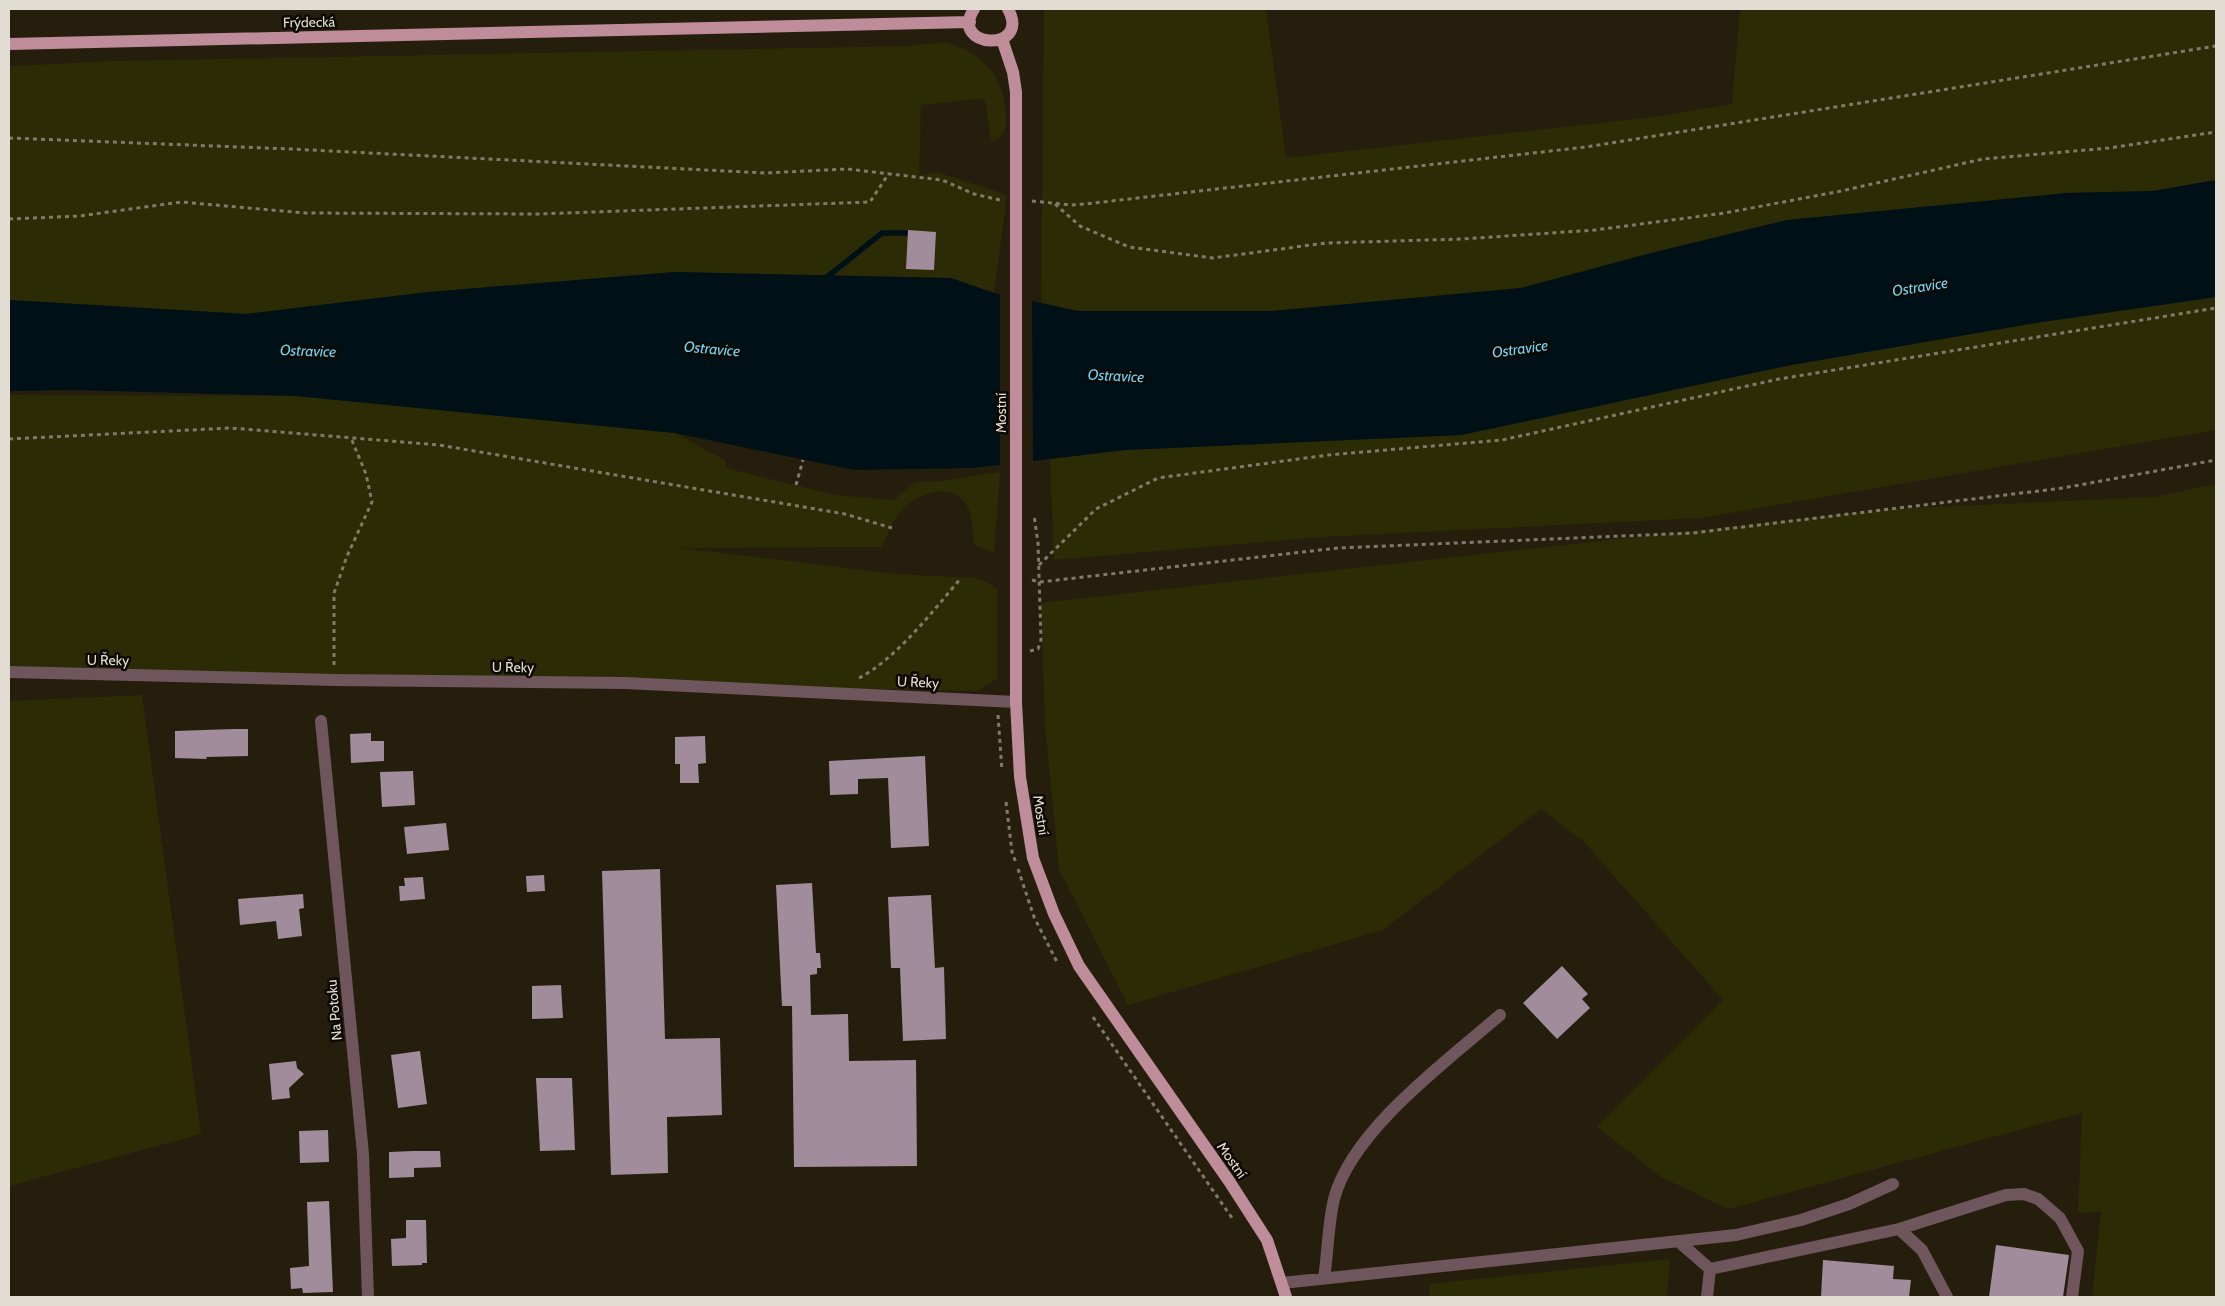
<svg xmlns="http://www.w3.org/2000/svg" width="2225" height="1306" font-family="Cabin,sans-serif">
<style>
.green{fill:#2b2b05}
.water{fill:#001017}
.pier{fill:#261e0c}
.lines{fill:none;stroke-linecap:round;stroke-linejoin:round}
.stream{stroke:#001017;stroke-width:5.5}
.building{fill:#a18c9c}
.path{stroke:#807a6b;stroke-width:3;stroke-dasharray:4 4;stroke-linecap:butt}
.minor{stroke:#6e565c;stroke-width:12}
.major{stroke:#bf8c9a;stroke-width:12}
.labels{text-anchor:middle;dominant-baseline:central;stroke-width:5;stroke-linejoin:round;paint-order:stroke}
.street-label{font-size:14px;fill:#e2ddd2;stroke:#0c0903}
.water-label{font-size:15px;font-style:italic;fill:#70d4f5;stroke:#0c0903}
</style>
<rect width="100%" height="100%" fill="#261e0c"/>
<path class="green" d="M1044 9H1266L1286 158 1655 117 1732 104 1740 9H2216V180L2153 191 2067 193 1787 220 1651 253 1521 288 1272 311H1078L1041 303Z
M945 42C983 52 1004 76 1006 115 1007 129 1004 137 991 142L985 98 921 105 919 176 937 172 1007 195 994 293 951 278 675 272 246 314 9 300V66L117 61 909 46Z
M2216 297V430L1701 518 1321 537 1054 560 1050 459 1125 450 1461 435 1791 365 2042 322Z
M9 395 296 396 675 433 726 461V468L835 495 894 500 915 482 942 481 1000 472 994 552 974 545C973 534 973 520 969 510 956 479 916 492 899 513 892 522 887 536 882 547L680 548 896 574 973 578 983 580 997 589V679L977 691 9 672Z
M2216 484V1297H2092L2101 1212 2078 1213 2082 1113 1728 1209 1661 1177 1597 1127 1723 1000 1585 843 1541 809 1383 930 1128 1005 1059 869 1045 724 1041 603 1888 509 2154 497Z
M142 695 201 1134 9 1186V701Z
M1670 1259 1667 1297H1429L1430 1284Z"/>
<path class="water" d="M2216 180V297L2042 322 1791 365 1461 435 1125 450 973 468 854 470 675 433 296 396 73 390 9 391V300L246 314 427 292 675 272 951 278 994 293 1078 311H1272L1521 288 1651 253 1787 220 2067 193 2153 191Z"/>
<path class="pier" d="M1000 291 1032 298 1033 464 1000 467Z"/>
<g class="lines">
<path class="stream" d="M827 277 882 233H907"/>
</g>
<path class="building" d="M908 230 936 232 934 270 906 269Z
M233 729H248V756L206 757 207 759 175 758V731Z
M371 733V741H384V761L351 763 350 734Z
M705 736 706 763 698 764 699 783H680V764H675V737Z
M925 756 929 846 891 848 888 778 858 779V794L830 795 829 761Z
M413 771 415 805 382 807 380 772Z
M446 823 449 850 407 854 404 827Z
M660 869 665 1039 720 1038 722 1115 667 1117 668 1173 611 1175 602 871Z
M544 875 545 891 527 892 526 876Z
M423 877 425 899 400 901 399 886H405L404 878Z
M812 883 816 953H820L821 968H817V974L810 975 811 1015 848 1014 849 1061 916 1060 917 1166 794 1167 792 1006H782L776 885Z
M303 894 304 908 299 909 302 936 278 939 276 921 240 925 238 899Z
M931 895 935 968 944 967 946 1039 903 1041 900 968H891L888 897Z
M1562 966 1588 994 1582 999 1590 1008 1557 1039 1523 1003Z
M561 985 563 1018 532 1019V986Z
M420 1051 427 1104 398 1108 391 1055Z
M296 1061 297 1068 304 1074 289 1088 290 1098 272 1100 269 1064Z
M536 1078H572L575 1150 540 1151Z
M328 1130 329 1162 300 1163 299 1131Z
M413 1151H440L441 1167 414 1168V1177L389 1178V1152Z
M329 1201 333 1292 303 1293 302 1288 291 1289 290 1268 309 1266 307 1202Z
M406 1220H426L427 1263H422V1265L392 1266 391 1239 406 1238Z
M1996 1245 2069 1255 2063 1297H1989Z
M1823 1260 1894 1266 1893 1279 1911 1280 1909 1297H1821Z"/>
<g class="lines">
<path class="path" d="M9 138 291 149 765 173 847 169 942 180 974 194 1000 200
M1032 201 1071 205 1085 204 1586 147 2216 46
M1055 204 1080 226 1129 247 1213 258 1326 243 1462 239 1595 230 1725 213 1841 191 1983 159 2109 148 2216 132
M9 219 80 216 181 202 305 213 538 214 870 202 889 173
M9 439 231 428 439 445 845 514 892 528
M796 485 803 460
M1039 565 1096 509 1158 478 1328 455 1502 440 1779 379 2216 308
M1032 580 1040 582 1338 548 1693 533 2063 488 2216 460
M1030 651 1038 649 1041 640 1038 543 1034 515
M334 665V593L347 556 372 502 366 474 351 438
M859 678C896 659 934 610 961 578
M998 715 1002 771
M1006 802 1012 852 1016 863
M1018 869 1034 917 1058 964
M1093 1017 1232 1218"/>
<path class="minor" d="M9 672 335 680 625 683 1016 702
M321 721 363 1154 368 1297
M1899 1229 1922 1250 1947 1297
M1678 1241 1710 1269 1899 1229 2006 1195 2024 1194 2038 1199 2060 1218 2078 1251 2072 1297
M1324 1278C1328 1252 1328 1224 1334 1199 1352 1130 1447 1061 1500 1015
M1282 1283 1736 1235 1801 1220 1849 1204 1893 1184
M1707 1297 1710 1269"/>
<path class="major" d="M974 9C948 49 1032 53 1008 9
M1002 39 1013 72 1016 92V702L1020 777 1033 858 1054 914 1079 966 1229 1181 1267 1240 1286 1297
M9 44 970 22"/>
</g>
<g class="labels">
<g class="street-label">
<text transform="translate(309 22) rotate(-1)">Frýdecká</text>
<text transform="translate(1001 413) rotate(-90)">Mostní</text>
<text transform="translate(108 660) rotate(1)">U Řeky</text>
<text transform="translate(513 667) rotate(1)">U Řeky</text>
<text transform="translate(918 682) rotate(3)">U Řeky</text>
<text transform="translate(1041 815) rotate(81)">Mostní</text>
<text transform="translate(334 1010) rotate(-95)">Na Potoku</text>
<text transform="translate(1232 1160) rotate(55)">Mostní</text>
</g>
<g class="water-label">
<text transform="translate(1920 287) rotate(-9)">Ostravice</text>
<text transform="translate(712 349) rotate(5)">Ostravice</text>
<text transform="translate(1520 349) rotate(-8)">Ostravice</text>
<text transform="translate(308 351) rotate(2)">Ostravice</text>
<text transform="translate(1116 376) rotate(3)">Ostravice</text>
</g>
</g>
<rect width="2225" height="1306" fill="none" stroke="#e2ddd2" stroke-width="20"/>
</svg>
